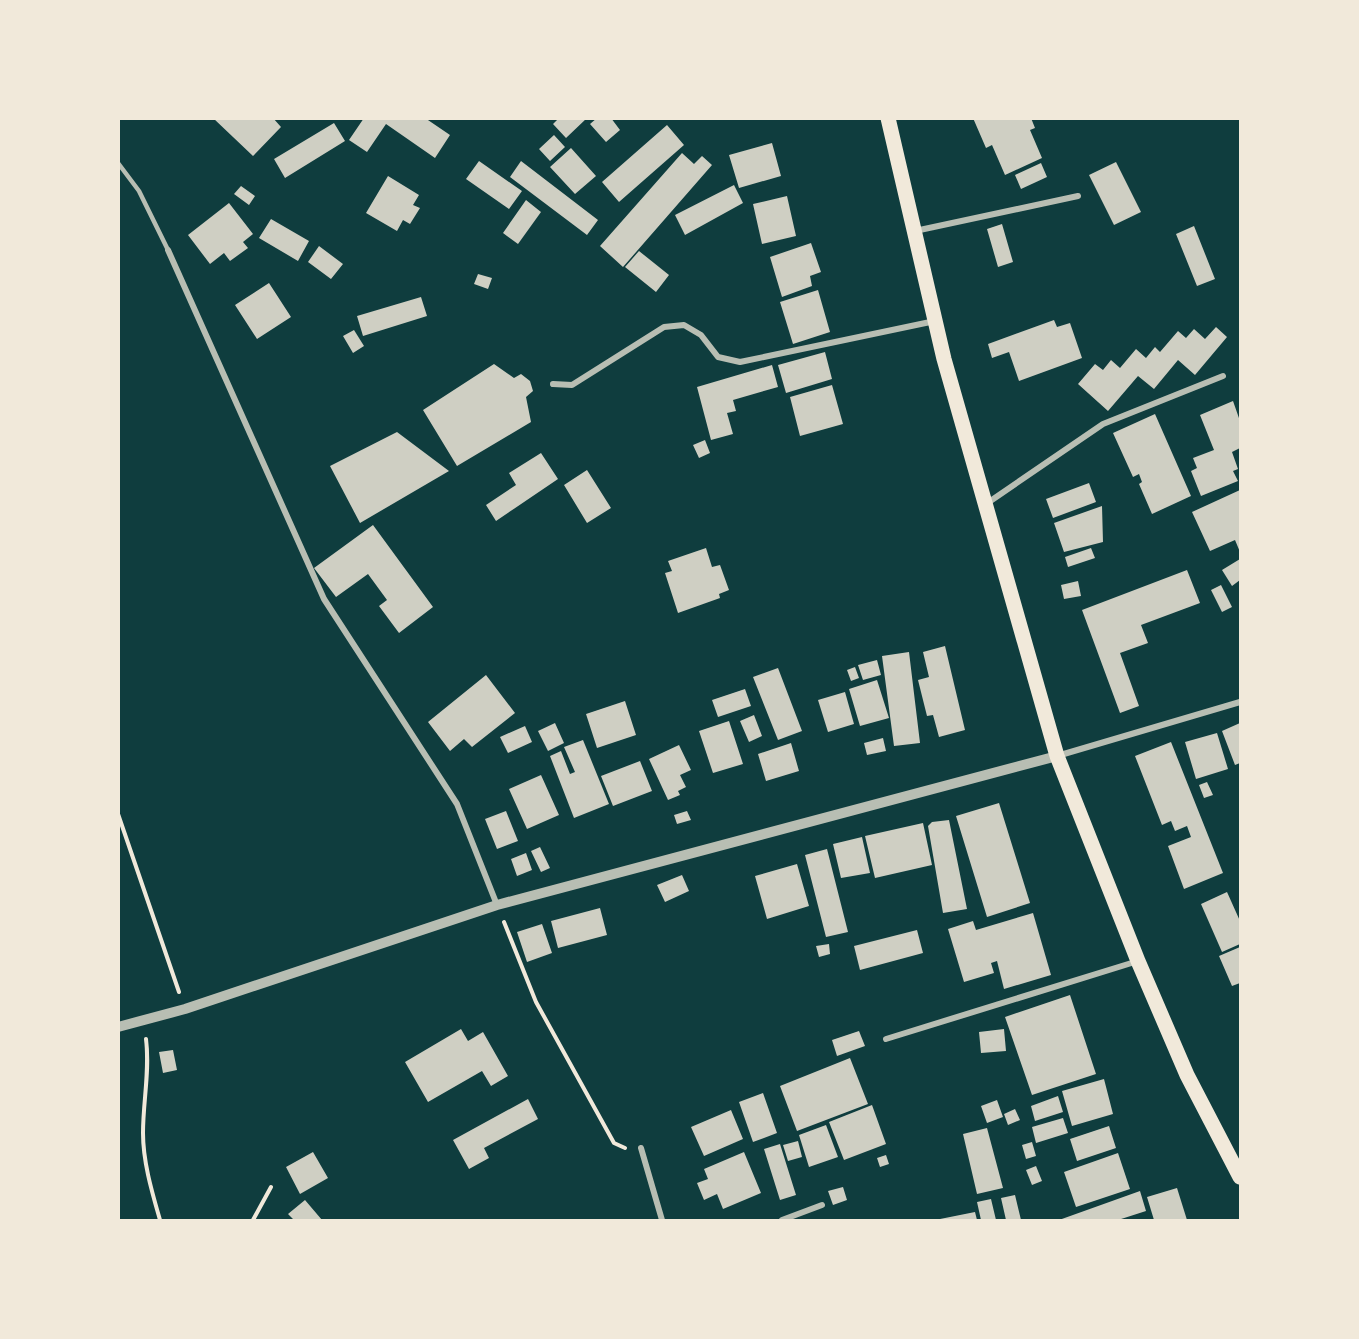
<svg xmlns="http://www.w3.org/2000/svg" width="1359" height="1339" font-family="Ubuntu,sans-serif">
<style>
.building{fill:#cfcfc3}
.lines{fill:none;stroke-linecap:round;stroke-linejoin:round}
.path{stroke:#f1e9da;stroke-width:4}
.service{stroke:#b8beb3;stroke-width:4.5}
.minor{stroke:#b8beb3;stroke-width:6}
.tertiary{stroke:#b8beb3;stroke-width:10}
.primary{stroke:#f1e9da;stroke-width:15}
</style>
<rect width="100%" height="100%" fill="#0f3d3e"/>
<path class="building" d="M213 118H273L281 127 253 156Z
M364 118H425L450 135 435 158 386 124 367 152 349 140Z
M559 118H587L566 138 553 124Z
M597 118H611L620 130 606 142 590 124Z
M973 118H1031L1035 128 1030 130 1042 158 1005 175 992 145 986 148Z
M334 123 345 141 285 178 274 159Z
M667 125 684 145 619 202 602 182Z
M554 135 565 147 550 161 539 149Z
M772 143 781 176 739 188 729 155Z
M571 148 596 176 575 194 550 167Z
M682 153 694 164 702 156 712 165 623 267 600 246Z
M479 161 522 191 509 209 466 179Z
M521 161 598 220 587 235 510 177Z
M1116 162 1141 212 1114 225 1089 175Z
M1041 163 1047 177 1021 189 1015 175Z
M388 176 419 195 413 205 420 208 410 224 403 220 397 231 366 213Z
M734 185 743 203 685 235 675 215Z
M241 186 255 196 249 205 234 194Z
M787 196 796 236 762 244 753 204Z
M526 200 541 212 518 244 503 233Z
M229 203 253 234 243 242 248 248 230 261 224 253 210 264 188 235Z
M271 219 309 241 298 261 259 238Z
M1002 224 1013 262 998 267 987 229Z
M1194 226 1215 279 1197 286 1176 234Z
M811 243 821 272 810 276 812 286 782 297 770 257Z
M319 246 343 264 331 279 308 262Z
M639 251 669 275 656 292 625 267Z
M478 274 492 278 488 289 474 284Z
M269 283 291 317 257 339 235 305Z
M818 290 830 332 793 344 780 302Z
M421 297 427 316 363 336 357 316Z
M1054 320 1057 327 1070 323 1082 358 1019 381 1009 352 992 358 988 344Z
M1216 327 1227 337 1195 375 1178 360 1154 389 1138 376 1108 411 1078 384 1095 364 1103 370 1111 360 1120 368 1136 349 1146 358 1155 347 1160 352 1178 331 1186 338 1194 329 1205 339Z
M354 330 364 346 353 353 343 336Z
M825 352 832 379 786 393 778 365Z
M494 364 514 378 521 374 530 381 533 391 526 397 531 422 457 466 423 410Z
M772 365 778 387 733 400 736 411 727 413 733 434 711 440 697 387Z
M832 385 843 424 800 436 790 397Z
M1233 401 1240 421V448L1232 452 1238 469 1233 471 1238 481 1201 496 1191 471 1197 468 1193 458 1214 450 1200 415Z
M1155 414 1191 496 1152 514 1139 484 1142 482 1139 474 1133 477 1113 433Z
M397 432 449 471 360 523 330 466Z
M705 440 710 453 699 458 693 445Z
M541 453 558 479 496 521 486 505 516 485 509 473Z
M587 470 611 508 587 523 564 485Z
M1089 483 1096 502 1053 518 1046 499Z
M1240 490V552L1235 540 1210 551 1192 512Z
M1102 506 1103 542 1064 552 1054 523Z
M373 525 433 607 399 633 379 606 387 600 368 574 336 597 314 568Z
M706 548 712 567 720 565 729 590 719 594 720 598 678 613 665 573 672 571 668 561Z
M1091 548 1095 558 1068 567 1065 557Z
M1240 559V580L1232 586 1222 570Z
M1187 570 1200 603 1141 625 1148 643 1120 653 1139 706 1120 713 1082 610Z
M1078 581 1081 596 1064 599 1061 585Z
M1221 585 1232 607 1222 612 1211 590Z
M945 646 965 730 939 737 933 715 927 716 918 680 929 677 923 652Z
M909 652 920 743 894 746 882 656Z
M877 660 881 675 863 680 858 665Z
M855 667 859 678 851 681 847 670Z
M778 668 802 731 778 740 753 677Z
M486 675 515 713 472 747 464 739 450 751 428 722Z
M877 680 889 718 860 726 849 689Z
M745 689 751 706 718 717 712 700Z
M845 692 854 724 828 732 818 700Z
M625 701 636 735 597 748 586 714Z
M754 715 762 736 749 742 740 721Z
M729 721 743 764 713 773 699 731Z
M555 723 564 743 548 751 538 731Z
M1240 723V763L1235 765 1222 731Z
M525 726 532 742 508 753 500 737Z
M1217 733 1228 769 1196 779 1185 742Z
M883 738 886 751 867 755 864 743Z
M583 740 609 804 574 818 550 756 561 751 570 774 575 772 564 747Z
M1171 742 1223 873 1184 889 1168 846 1191 837 1187 826 1175 831 1171 821 1162 825 1135 756Z
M791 743 799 771 766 781 758 754Z
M679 745 691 770 680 775 686 787 678 791 680 795 668 800 649 759Z
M640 761 652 791 613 806 601 776Z
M541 775 559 815 527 829 509 789Z
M1207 782 1213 795 1204 798 1199 785Z
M999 803 1030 903 987 917 956 816Z
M506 811 518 841 497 849 485 819Z
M687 811 691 820 677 824 674 815Z
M949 820 967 909 943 913 928 826 932 822Z
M923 823 932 865 875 878 865 836Z
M862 837 870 873 841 878 833 844Z
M540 847 550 868 541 872 531 851Z
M827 849 848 932 826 937 805 855Z
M526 853 532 870 517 876 511 859Z
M797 864 809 906 767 919 755 876Z
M682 875 689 891 665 902 657 885Z
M1227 892 1240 921V944L1222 952 1201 904Z
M600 908 607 935 558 948 551 921Z
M1033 913 1051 975 1004 989 997 961 991 963 994 973 964 982 948 929 973 921 976 930Z
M542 924 552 953 527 962 517 932Z
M917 930 923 953 860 970 854 946Z
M829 944 830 954 819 957 816 946Z
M1240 947V983L1232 986 1219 956Z
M1070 995 1096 1074 1032 1095 1005 1017Z
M461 1029 468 1041 483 1032 508 1076 491 1086 482 1071 428 1102 405 1062Z
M1004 1029 1006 1051 981 1053 979 1032Z
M859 1031 865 1046 837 1056 832 1040Z
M173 1050 177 1070 163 1073 159 1052Z
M850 1058 868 1104 797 1131 780 1086Z
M1104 1079 1113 1114 1072 1126 1062 1091Z
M763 1093 777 1133 753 1142 739 1102Z
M1058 1096 1063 1112 1035 1121 1031 1106Z
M528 1099 538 1119 484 1148 489 1158 469 1169 453 1140Z
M997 1100 1003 1117 987 1123 981 1106Z
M872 1105 886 1144 844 1160 829 1122Z
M1015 1109 1020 1120 1008 1125 1004 1114Z
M731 1110 743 1139 704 1156 691 1127Z
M1063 1118 1068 1133 1036 1143 1032 1127Z
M826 1125 838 1157 809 1167 799 1135Z
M1109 1126 1116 1148 1077 1161 1070 1139Z
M987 1128 1003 1188 977 1194 963 1134Z
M798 1141 802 1157 788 1161 783 1145Z
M1032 1142 1036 1156 1026 1159 1022 1145Z
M780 1144 796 1195 780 1200 764 1149Z
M313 1152 328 1178 300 1194 286 1167Z
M744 1152 761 1193 723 1209 717 1194 704 1200 697 1183 708 1179 704 1169Z
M1118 1153 1130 1189 1076 1207 1064 1172Z
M886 1155 889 1164 880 1167 877 1158Z
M1036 1166 1042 1181 1032 1185 1026 1170Z
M843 1187 847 1200 833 1205 828 1191Z
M1177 1188 1187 1220H1154L1147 1197Z
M1140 1191 1146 1211 1118 1220H1059Z
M1015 1195 1021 1220H1006L1001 1198Z
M991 1199 996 1220H981L977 1202Z
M305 1200 322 1220H294L288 1214Z
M975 1212 977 1220H940V1219Z"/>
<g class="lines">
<path class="path" d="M118 814 179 992
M504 922 536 1002 614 1143 625 1148
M146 1039C150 1071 143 1101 143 1133 143 1162 152 1192 160 1220
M253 1220 271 1187"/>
<path class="service" d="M118 163 139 191 168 250"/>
<path class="minor" d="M915 231 1078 196
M168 250 324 599 457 804 497 905
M553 384 572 385 664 327 684 325 701 335 718 357 740 362 935 321
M986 504 1103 424 1223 376
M1057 756 1240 702
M886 1039 1138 961
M641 1148 662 1220
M782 1220 822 1205"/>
<path class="tertiary" d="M118 1027 185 1009 497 905 1057 756"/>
<path class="primary" d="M888 118 944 359 1057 756 1138 961 1187 1075 1240 1177"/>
</g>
<rect width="1359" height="1339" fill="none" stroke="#f1e9da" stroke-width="240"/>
</svg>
